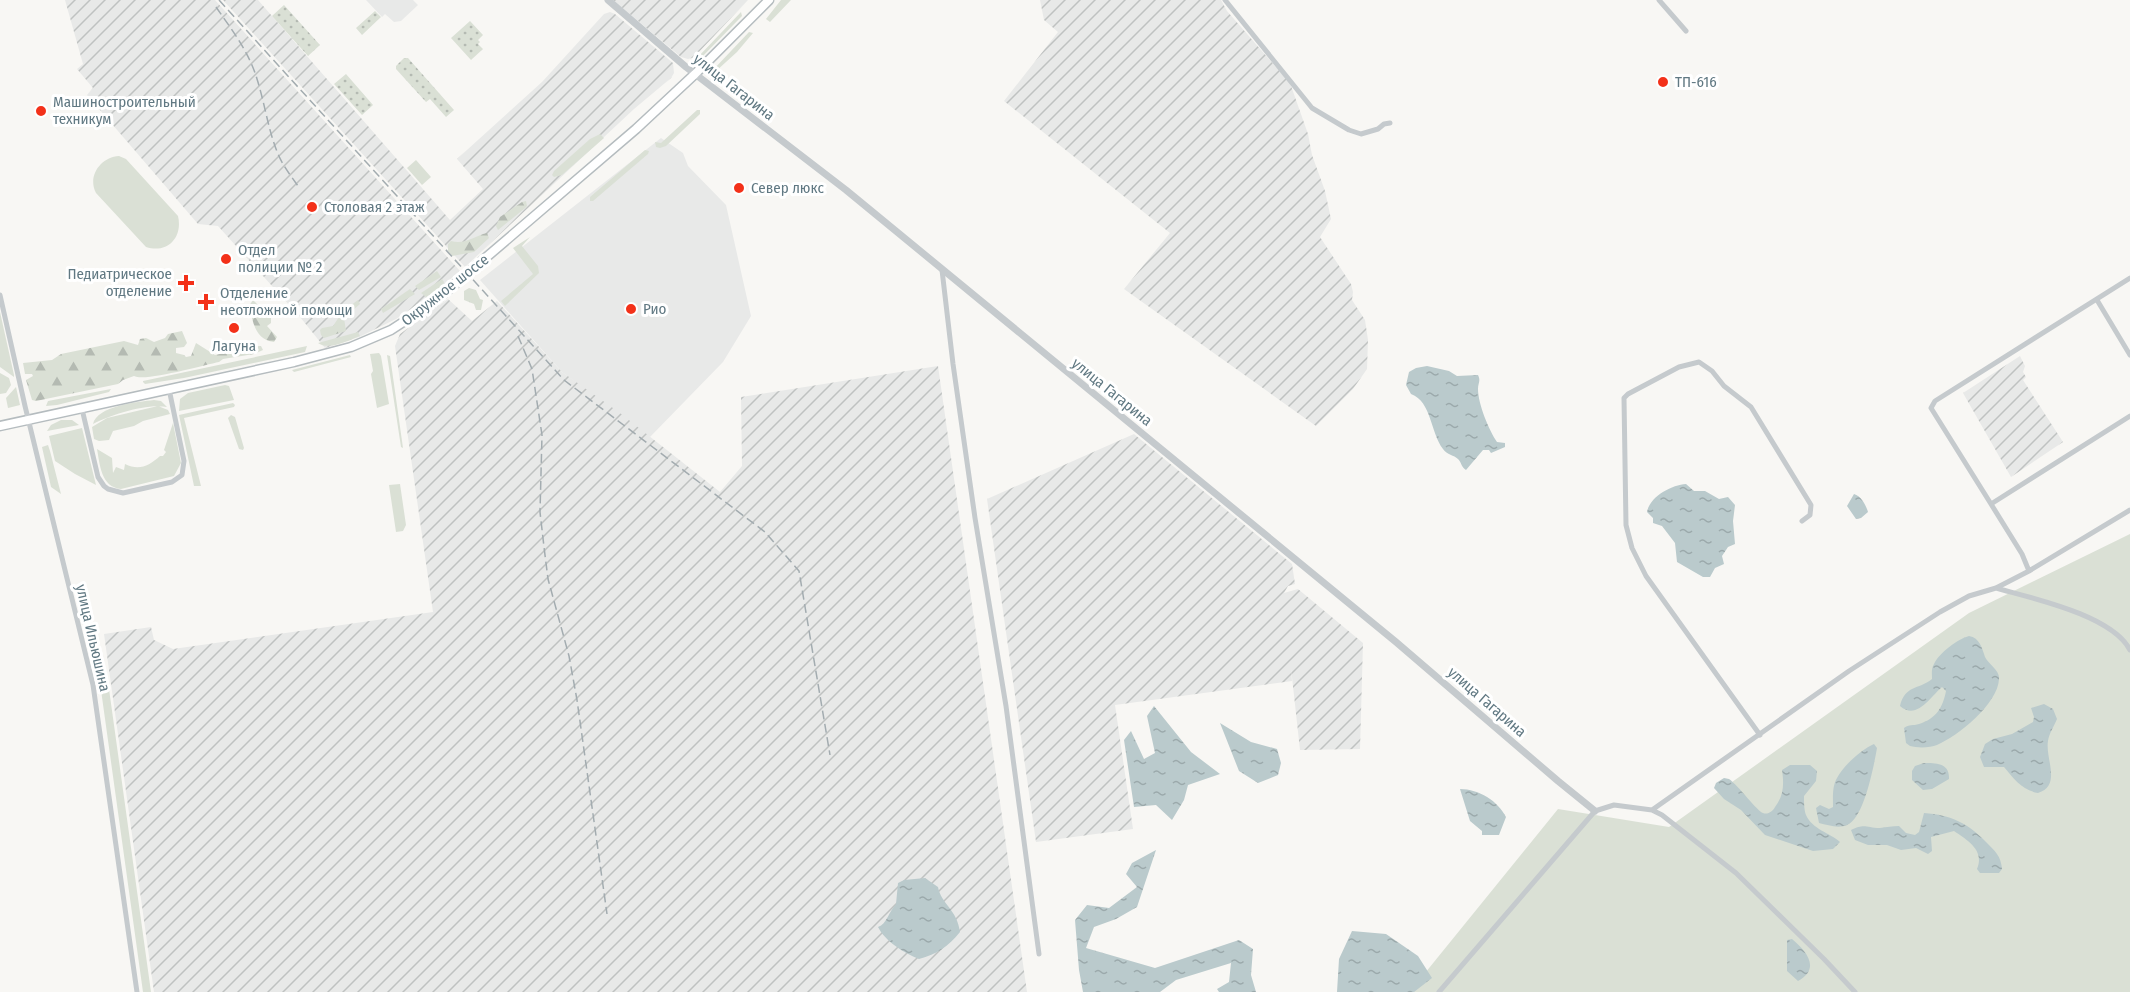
<svg xmlns="http://www.w3.org/2000/svg" width="2130" height="992" font-family="'Fira Sans Condensed',sans-serif">
<style>
.built{fill:#e8e9e8}
.industrial{fill:url(#industrial-furrows)}
.green{fill:#dae0d5}
.forest{fill:url(#forest-firs)}
.park{fill:url(#park-dots)}
.water{fill:url(#water-ripples)}
.lines{fill:none;stroke-linecap:round;stroke-linejoin:round}
.primary-casing{stroke:#b5bcbf;stroke-width:11}
.minor{stroke:#c5cacd;stroke-width:5}
.tertiary{stroke:#c5cacd;stroke-width:7}
.primary{stroke:#fff;stroke-width:8}
.rail{stroke:#a3acb0;stroke-width:1.5;stroke-dasharray:9 4.5;stroke-linecap:butt}
.poi-dot{fill:#f33119;stroke:#fff;stroke-width:2}
.labels{text-anchor:middle;dominant-baseline:central;stroke-width:6;stroke-linejoin:round;paint-order:stroke}
.poi-label{font-size:15px;fill:#607882;stroke:#fff;text-anchor:start}
.street-label{font-size:15px;fill:#607882;stroke:#fff}
</style>
<defs>
<pattern id="industrial-furrows" width="10" height="10" patternUnits="userSpaceOnUse" patternTransform="scale(1.5)"><rect width="10" height="10" fill="#e8e9e8"/><path d="M-1 1l2-2M0 10L10 0M9 11l2-2" fill="none" stroke="#bfc2c1"/></pattern>
<pattern id="forest-firs" width="22" height="20" patternUnits="userSpaceOnUse" patternTransform="scale(1.5)"><rect width="22" height="20" fill="#dae0d5"/><path d="M5 1l3.5 6h-7zM16 11l3.5 6h-7z" fill="#b4bab2"/></pattern>
<pattern id="park-dots" width="8" height="8" patternUnits="userSpaceOnUse" patternTransform="scale(1.5)"><rect width="8" height="8" fill="#dae0d5"/><path d="M2 2h.1M6 6h.1" fill="none" stroke="#b4bab2" stroke-width="1.8" stroke-linecap="round"/></pattern>
<pattern id="water-ripples" width="26" height="14" patternUnits="userSpaceOnUse" patternTransform="scale(1.5)"><rect width="26" height="14" fill="#bacacc"/><path d="M2 4q2-2 4 0t4 0M15 11q2-2 4 0t4 0" fill="none" stroke="#9ba9ab"/></pattern>
</defs>
<rect width="100%" height="100%" fill="#f8f7f4"/>
<path class="built" d="M366 0H413L418 5 401 21 394 22 385 14 382 17Z
M661 138 683 153 688 166 726 205 751 316 723 362 650 437 562 372 480 280Z"/>
<path class="industrial" d="M65 0H215L460 271 430 296 396 319 359 337 325 348 300 317 218 226 198 224 87 95 93 88 77 69 83 64Z
M223 0H258L450 220 483 189 457 159 542 82 604 14 610 12 615 14 673 63 674 73 671 78 634 109 465 267Z
M613 0H748L698 53 692 58 688 59 681 57Z
M1040 0H1221L1227 11 1290 83 1308 134 1312 155 1325 191 1331 219 1320 237 1351 284 1353 292 1352 300 1365 320 1368 340 1367 369 1353 389 1316 426 1124 289 1170 233 1004 101 1058 32 1044 20Z
M448 299 472 321 497 301 562 372 620 413 720 492 742 466 741 397 938 366 1027 992H154L104 634 151 627 154 640 173 649 433 612 395 346 400 334Z
M2020 356 2025 366 2023 372 2026 377 2023 380 2063 442 2011 477 1963 393Z
M1134 434 1292 564 1295 584 1288 586 1284 593 1298 589 1363 643 1360 749 1300 750 1291 668 1292 681 1115 705 1133 829 1036 842 987 499Z"/>
<path class="green" d="M781 0H791L770 22 766 19Z
M741 12 742 16 700 59 698 57Z
M749 32 753 33 737 52 715 72 713 70Z
M697 110H700V114L666 146 660 148 656 147 655 142 661 143Z
M600 134 604 138 562 175 554 177 552 175 554 171 590 139Z
M645 150 649 151 648 154 593 201H590V197Z
M119 156 126 159 178 216C183 237 168 254 146 247L96 193C87 176 101 157 119 156Z
M416 160 431 177 422 185 407 168Z
M530 237 522 246 538 266 539 273 505 306 501 301 533 274 513 248Z
M437 271 441 277 419 290 415 286Z
M442 279 444 282C443 289 433 295 426 297L421 293Z
M410 289 415 294 383 313 381 309Z
M0 312 14 375V377L0 367Z
M358 332 360 336C349 340 329 351 318 343Z
M307 346 305 352 184 378 145 384 143 382V381Z
M379 353 381 356 389 404 377 408 371 374 373 371 370 354Z
M350 355 351 357 294 372 292 370Z
M387 355 390 356 403 448 401 447Z
M0 373 9 378 11 385 6 393 0 394Z
M225 385 229 386 234 400 179 411 180 399 188 393Z
M16 387 20 405 8 408 6 398Z
M111 389 109 392 57 405 46 406 48 401Z
M154 400 161 401 167 407C147 403 110 415 93 424 97 406 137 402 154 400Z
M233 403 235 405 234 407 184 418 201 486H194L179 415Z
M158 406 168 410 170 414 143 421 134 426 113 431 109 440 99 441 94 439 92 427 107 418Z
M231 415 235 417 244 448 243 450 239 449 228 418Z
M61 420H72L79 425 47 431 51 425Z
M173 423 181 463 174 476 121 489C101 487 100 465 97 449L112 458 113 473 116 467 124 470 125 464C139 471 149 466 160 456H163L166 452 164 450Z
M82 428 96 485 75 474 55 461 49 436Z
M48 445 50 451 61 494 51 487 42 447Z
M400 484 406 525 403 531 396 532 389 485Z
M2130 534V992H1411L1421 978 1558 809 1669 827 1969 613Z
M109 689 151 992H143L101 690Z"/>
<path class="forest" d="M526 201 527 206 524 209 498 230 496 226 500 217 522 202Z
M487 233 489 238 474 252 452 256 448 251V244L451 241C465 245 474 236 487 233Z
M469 288 476 290 480 299 483 300 481 310H476L474 304 464 300V291Z
M253 300 271 318V323L267 326 277 337 274 342C255 340 253 322 249 306Z
M358 300 360 304 344 318 346 331 324 338 321 335 320 330 322 328 333 326 343 311Z
M182 331 187 343 184 347 176 348V353L184 355 186 357 191 356 196 343 215 355 259 346H261L263 350 254 354 223 359 219 362C204 365 145 382 134 376L123 380 118 384 36 401 32 400 26 380 33 376 32 374H25L23 363 52 360 61 354 124 341 138 345 140 339 146 338 154 342 165 338 168 334Z"/>
<path class="park" d="M284 5 320 45 308 56 272 16Z
M375 11 381 17 362 35 356 28Z
M470 21 483 35 478 40 480 42 478 44 483 49 471 60 451 38Z
M404 58H408L454 110 446 117 430 99 426 102 396 69V66Z
M346 74 373 105 362 115 334 84Z"/>
<path class="water" d="M1427 366 1449 371 1457 376 1478 375C1481 381 1478 383 1478 389 1478 404 1489 430 1497 442L1505 443V447L1491 453 1489 450H1483L1466 470C1461 467 1462 463 1458 459 1454 455 1447 455 1443 449 1430 432 1432 402 1411 394L1406 385 1409 372 1416 368Z
M1686 484 1694 491H1705L1719 499 1728 497 1735 505 1733 521 1735 544 1728 547 1722 556 1724 564 1715 568 1710 577H1703L1677 562 1675 543 1662 526 1653 523V518L1647 512C1650 496 1672 485 1686 484Z
M1854 494C1861 496 1866 505 1868 512L1861 518 1856 519 1847 506Z
M1969 636C1980 638 1982 648 1985 657 1989 665 2000 670 1999 679 1998 704 1958 736 1937 745 1930 748 1917 748 1910 746L1906 743 1904 728C1909 724 1913 726 1919 724 1936 719 1943 707 1946 691L1942 687C1931 696 1917 721 1900 706 1905 685 1918 690 1932 679 1932 674 1931 669 1934 664 1939 653 1958 639 1969 636Z
M2044 704 2053 709 2057 719C2054 726 2049 734 2048 741 2045 758 2062 786 2038 793 2022 790 2014 779 2004 767H1984L1980 757 1985 744 1993 739 2012 734 2033 722 2034 717 2031 708Z
M1154 706 1191 752 1220 774 1188 785 1184 800 1172 820 1156 805 1134 807 1124 740 1131 731 1144 759 1155 753 1147 716Z
M1220 723 1251 742 1277 749 1281 763 1278 775 1258 783 1239 771Z
M1874 744 1877 748C1874 765 1864 819 1847 825 1838 829 1828 825 1819 823L1816 808 1820 805 1829 809 1833 807C1833 798 1832 786 1837 778 1843 766 1862 749 1874 744Z
M1924 763C1936 763 1950 763 1949 779L1932 789 1923 790 1912 780V771L1915 766Z
M1790 765H1810L1817 771 1816 781 1804 796C1804 802 1804 810 1806 815 1812 829 1830 833 1840 842L1833 849 1813 851 1765 835 1741 810 1724 799 1714 788 1716 783 1724 778 1729 779C1738 785 1758 812 1763 813 1768 815 1773 811 1775 807 1784 795 1784 784 1782 770Z
M1460 789C1479 789 1498 801 1506 817L1499 835H1482V831L1470 821Z
M1924 813C1951 815 1968 823 1986 842 1995 851 2001 856 2002 869L1999 873H1980L1977 869C1985 850 1967 840 1954 831L1931 837 1932 851 1928 854 1916 848 1901 850 1887 845H1868L1855 840 1851 830C1865 823 1866 828 1880 828 1887 827 1892 826 1899 826L1906 833 1915 835 1919 832Z
M1156 850 1137 907 1116 919 1094 927 1086 948 1155 968 1239 940 1253 949 1251 975 1256 992H1219L1217 989 1229 982 1231 963 1176 980 1160 992H1083L1079 970 1075 920 1087 905 1109 908 1137 887 1126 874 1132 863Z
M925 878 938 887C941 904 957 909 960 932 948 947 937 954 919 959 904 953 885 941 878 927 887 924 889 911 896 904L898 883 904 880Z
M1352 931 1386 934 1418 956 1432 978 1414 992H1337L1339 959Z
M1792 939C1805 950 1822 968 1798 981L1787 971V940Z"/>
<g class="lines">
<g class="primary-casing">
<path id="primary" d="M0 426 294 362 351 347 391 330 434 302 636 129 695 74 769 0"/>
</g>
<path class="minor" d="M1225 0 1312 108 1349 130 1361 134 1378 129 1384 124 1390 123
M1659 0 1686 31
M942 270 953 364 975 518 1006 706 1039 954
M0 295 25 406 93 685 137 992
M2097 300 2130 355
M82 409 98 477 104 486 108 489 123 493 172 482 182 475 184 461 169 389
M1991 504 1931 408 1935 401 2130 278
M2029 571 2130 510
M1996 588C2031 598 2112 615 2130 650
M1760 735 1646 576 1632 548 1626 525 1624 398 1628 394 1679 367 1699 362 1712 371 1724 386 1751 407 1811 505 1810 515 1802 521
M1652 810 1662 815 1736 873 1824 959 1855 992
M1439 992 1595 811 1614 805 1652 810 1849 671 1940 612 1969 596 1996 588 2029 571 2022 554 1991 504 2130 416"/>
<path class="tertiary" d="M608 0 686 67 846 190 1396 642 1558 781 1595 811"/>
<use href="#primary" class="primary"/>
<path class="rail" d="M219 0 564 380 765 532 799 571 830 755
M216 7C232 30 249 52 257 79 265 104 268 130 278 154 283 166 291 176 298 186
M518 336 532 369 542 435 540 512 544 547 548 579 569 656 577 700 607 914"/>
</g>
<g class="poi-dot">
<circle cx="1663" cy="82" r="6"/>
<circle cx="41" cy="111" r="6"/>
<circle cx="739" cy="188" r="6"/>
<circle cx="312" cy="207" r="6"/>
<circle cx="226" cy="259" r="6"/>
<path d="M183 274h6v6h6v6h-6v6h-6v-6h-6v-6h6z"/>
<path d="M203 293h6v6h6v6h-6v6h-6v-6h-6v-6h6z"/>
<circle cx="631" cy="309" r="6"/>
<circle cx="234" cy="328" r="6"/>
</g>
<g class="labels">
<g class="poi-label">
<text x="1675" y="82">ТП-616</text>
<text x="53" y="102">Машиностроительный<tspan x="53" dy="17">техникум</tspan></text>
<text x="751" y="188">Север люкс</text>
<text x="324" y="207">Столовая 2 этаж</text>
<text x="238" y="250">Отдел<tspan x="238" dy="17">полиции № 2</tspan></text>
<text x="172" y="274" text-anchor="end">Педиатрическое<tspan x="172" dy="17">отделение</tspan></text>
<text x="220" y="293">Отделение<tspan x="220" dy="17">неотложной помощи</tspan></text>
<text x="643" y="309">Рио</text>
<text x="234" y="346" text-anchor="middle">Лагуна</text>
</g>
<g class="street-label">
<text transform="translate(734 87) rotate(38)">улица Гагарина</text>
<text transform="translate(445 290) rotate(-38)">Окружное шоссе</text>
<text transform="translate(1112 392) rotate(39)">улица Гагарина</text>
<text transform="translate(93 638) rotate(77)">улица Ильюшина</text>
<text transform="translate(1487 702) rotate(41)">улица Гагарина</text>
</g>
</g>
</svg>
